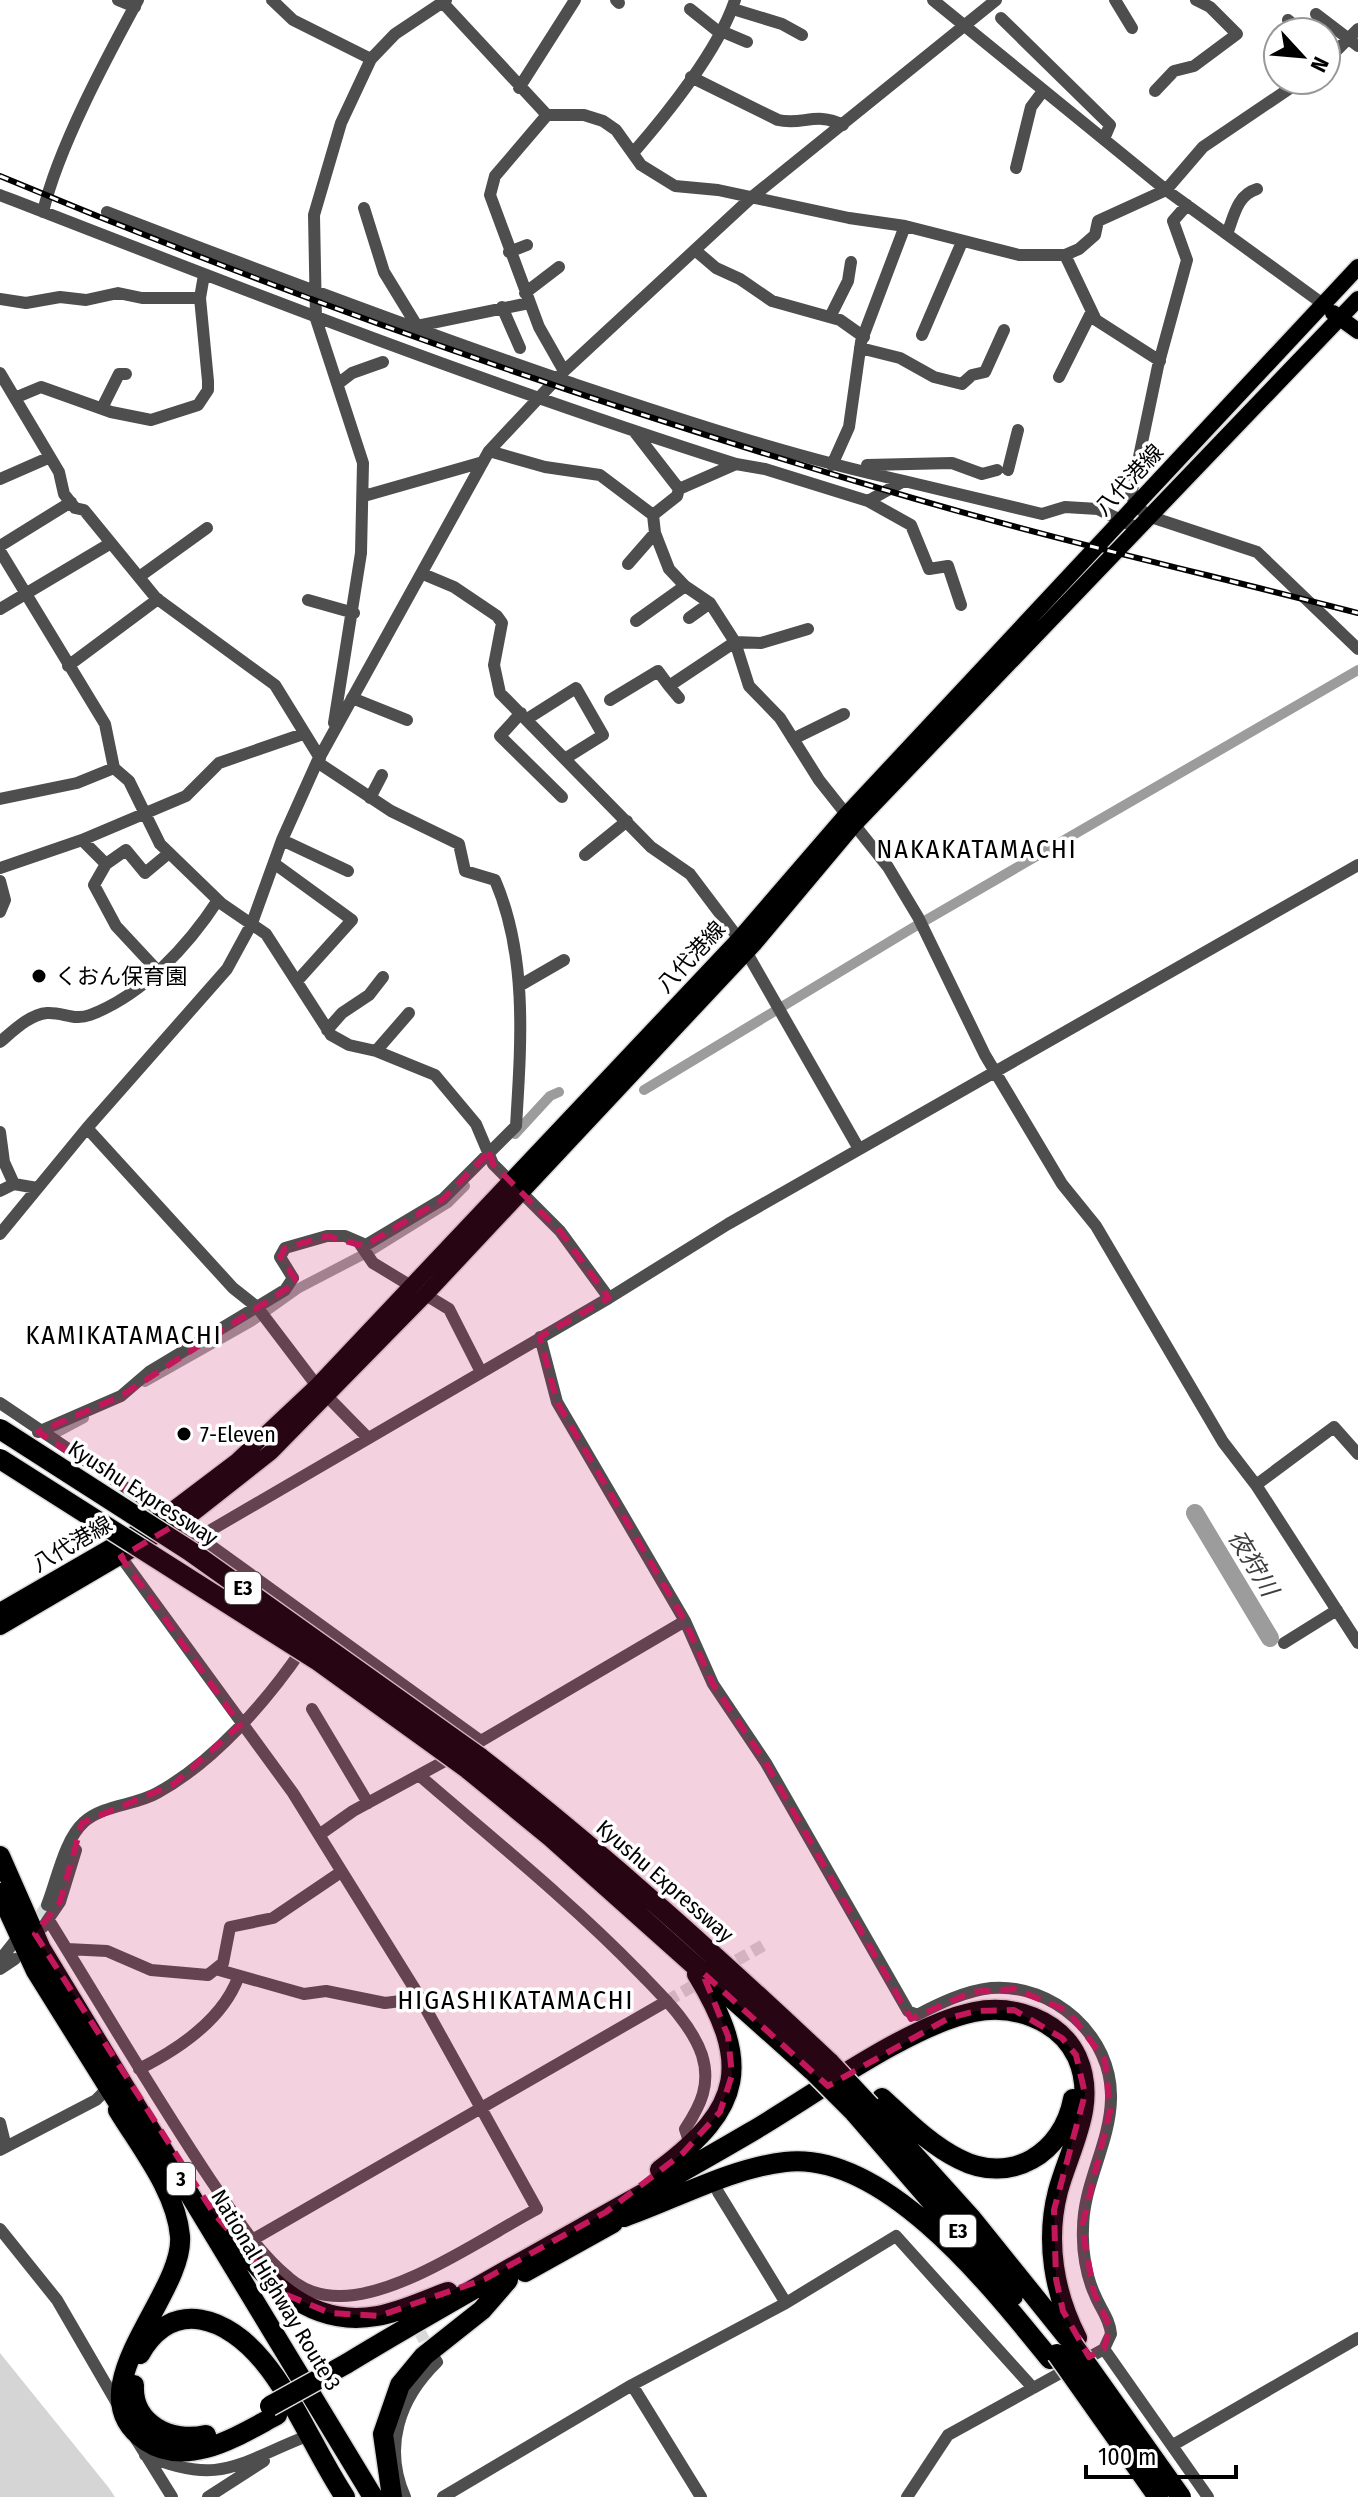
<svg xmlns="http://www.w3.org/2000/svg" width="1358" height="2497" font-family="'Fira Sans Condensed','Noto Sans JP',sans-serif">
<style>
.green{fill:#d5d5d5}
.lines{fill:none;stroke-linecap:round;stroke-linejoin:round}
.canal{stroke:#9c9c9c;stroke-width:10}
.river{stroke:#9c9c9c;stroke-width:18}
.minor-tunnel{stroke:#d9d9d9;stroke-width:12;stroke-dasharray:12 6;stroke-linecap:butt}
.major-casing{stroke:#dbdbdb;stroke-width:19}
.highway-casing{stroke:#dbdbdb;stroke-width:23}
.minor{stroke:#4e4e4e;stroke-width:12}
.major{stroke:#000;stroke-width:16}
.highway{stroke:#000;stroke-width:20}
.rail-casing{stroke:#000;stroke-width:6}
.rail{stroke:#fff;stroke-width:3;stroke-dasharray:9;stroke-linecap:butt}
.highway-bridge-casing{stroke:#dbdbdb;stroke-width:23;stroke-linecap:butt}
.highway-bridge{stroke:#000;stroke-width:20}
.marked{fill:#c2185b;fill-opacity:0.2;stroke:#c2185b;stroke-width:6;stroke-dasharray:16 10;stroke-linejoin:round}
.poi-dot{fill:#000;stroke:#fff;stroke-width:3}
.labels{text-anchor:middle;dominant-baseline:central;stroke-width:7;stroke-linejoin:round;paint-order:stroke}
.shield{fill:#fff;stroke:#4c4c4c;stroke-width:2}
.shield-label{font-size:20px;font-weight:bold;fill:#000}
.street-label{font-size:22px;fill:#000;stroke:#fff}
.poi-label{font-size:22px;fill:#000;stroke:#fff;text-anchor:start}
.water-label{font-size:24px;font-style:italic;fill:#3d3d3d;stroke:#fff}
.quarter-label{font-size:26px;letter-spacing:2px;fill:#000;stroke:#fff}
</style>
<rect width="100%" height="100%" fill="#fff"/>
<path class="green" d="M0 2353 109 2488 115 2497H0Z"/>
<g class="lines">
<path class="canal" d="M644 1090 909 930 1358 670
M515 1134 550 1096 559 1092
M145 1382 251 1322 299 1288 374 1249 448 1203 465 1186
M54 1434 84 1418"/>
<path class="river" d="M1195 1513 1270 1638"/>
<path class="minor-tunnel" d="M30 1933 47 1905
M721 1969 764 1945
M667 2001 705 1979
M402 2298 432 2355"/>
<g class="major-casing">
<path id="major" d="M1333 313 1358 331
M0 1611 166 1515 236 1462 317 1386 739 939 846 815 1358 267
M0 1627 191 1515 271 1452 426 1294 754 944 853 826 1358 299"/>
</g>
<g class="highway-casing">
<path id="highway" d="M479 1757C602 1852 717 1957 830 2063
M468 1769 551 1837 813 2071
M0 1856 41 1949 373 2497
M0 1893 36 1971 129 2120
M882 2098C906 2120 929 2144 959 2159 1011 2186 1063 2153 1073 2099
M870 2106 972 2219 1067 2337
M118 2110C141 2148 176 2191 180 2236 185 2295 72 2391 146 2441 188 2469 239 2435 277 2415
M854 2112 1013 2296
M660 2170C744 2107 751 2063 697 1974
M214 2213C256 2266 299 2330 377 2316 401 2312 425 2300 448 2292
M624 2217C675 2199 732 2168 785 2162 885 2150 993 2289 1050 2359
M525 2272 613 2223
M140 2354C173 2296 228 2318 263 2361 294 2398 317 2455 345 2497
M346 2364C479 2283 616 2211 751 2132 811 2097 909 2025 974 2012 1012 2004 1059 2019 1077 2057 1098 2104 1070 2147 1058 2191 1045 2241 1054 2293 1077 2338
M134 2385C132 2424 171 2443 206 2435
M392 2497 383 2434 400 2385 424 2356 482 2310 508 2280"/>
</g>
<path class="minor" d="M118 0 135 7
M272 0 293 20 371 59
M616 0 619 3
M933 0 1166 190 1323 304
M1115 0 1132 28
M443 3 547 115H584L603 121 616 130 641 165 675 186 718 190 849 218 905 226 1019 255H1065L1079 249 1095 235 1098 221 1166 190 1203 147 1302 80
M690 9 720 33
M733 9 782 24 802 35
M1316 14 1358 46
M1001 18 1110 125 1104 139
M1288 20 1302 32
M721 31 747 42
M1326 61 1358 29
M691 77 778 120C802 126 816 111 843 125
M519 88 575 0
M1155 91 1174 71 1194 66 1237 34 1210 7 1196 0
M547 115 495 176 490 195 539 327 564 371
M633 153C667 114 719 49 735 0
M1016 168 1031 107 1043 91
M0 195C244 290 487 385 736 464L765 469 868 501 904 481 1042 514 1065 507 1098 509 1137 528
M1187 205 1173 221 1187 260 1158 366 1131 495 1136 505 1148 516 1257 552 1358 649
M364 208 384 272 417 326 529 303
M43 212C58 148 106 59 138 0
M107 212C260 271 413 329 568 382 679 419 789 456 904 481
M1227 234C1234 216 1237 195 1257 189
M696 251 716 268 740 279 772 301 840 320 864 337
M509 252 527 245
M1065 255 1096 320 1160 361
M525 293 559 267
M0 299 26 303 60 297 86 300 118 293 142 298H200L204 275
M502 307 520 348
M830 317 848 281 851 262
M922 335 962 242
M860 348 900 358 934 377 962 384 972 375 985 372 1004 330
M0 373 59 472 64 494 75 508 84 510 156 598 275 685 320 758
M1059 377 1091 313
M339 383 352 373 383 362
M17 397 41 387 111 412 151 420 198 405 208 390V381L200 298
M102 408 119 374H126
M634 431 679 489
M489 451 545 467 600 475 653 515
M736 464 679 489 677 496 653 515 655 533 669 569 685 586 710 603 735 642 749 686 780 718 819 780 888 867 918 917 985 1055 1062 1184 1096 1226 1223 1442 1256 1485 1358 1643
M832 465 849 427 861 342 905 226
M867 465 952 463 982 474 997 470
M1008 470 1018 430
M0 479 48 458
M364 496 483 462
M868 501 911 525 929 569 948 566 961 605
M0 546 71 502
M0 551 105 724 114 768
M628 564 655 533
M423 574 454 587 497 616 502 623 494 665 500 693 651 847 690 874 739 939 859 1149
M139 577 207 528
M308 600 354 613
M0 609 111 543
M689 618 710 603
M636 621 685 586
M68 666 158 599
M352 698 407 720
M679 698 669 686 735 642 761 643 808 629
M610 700 658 671 669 686
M521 713 500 736 562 797
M527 719 576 688 603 735 566 758
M334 723 361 553 363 463 316 319 314 215 341 123 371 59 395 34 446 0
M793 739 844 714
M370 798 382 775
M0 799 77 783 114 768 129 781 160 844 222 904 266 934 331 1035 349 1045 376 1051 435 1075 476 1124 493 1164 560 1231 609 1298
M82 840 106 864 94 885 116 926 157 970
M282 840 348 871
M585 855 627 821
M106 864 126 850 145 873 169 853
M275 864 352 920 298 980
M0 868 82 840 186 796 219 763 303 734
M0 881 5 900 0 912
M519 986 564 960
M327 1030 342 1013 369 995 383 977
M0 1042C12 1032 30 1014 47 1013 63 1012 74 1021 90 1015 143 995 188 946 218 900
M376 1051 409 1013
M87 1128 233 1288 257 1307 317 1386 368 1438
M0 1132 4 1162 14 1184
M0 1191 14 1184 37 1188
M0 1234 87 1128 227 969 252 923 282 840 317 762 489 451 564 371 752 197 996 0
M360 1244 373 1263 449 1309 481 1372
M540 1337 557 1402 685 1621 713 1684 766 1763 908 2011 917 2015C940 2003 965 1991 991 1988 1053 1983 1113 2036 1111 2099 1110 2144 1083 2184 1083 2229 1082 2250 1086 2276 1095 2295 1100 2308 1110 2319 1111 2334L1104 2349 948 2435 907 2497
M0 1403 199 1537 481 1741
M38 1432 121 1396 149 1372 285 1290 293 1278 280 1257 285 1248 327 1236H345L366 1245 443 1199 516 1126C521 1044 528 957 495 880L465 871 459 844 391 811 317 762
M1256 1485 1334 1427 1358 1454
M199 1537 609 1298 728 1224 1358 865
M1284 1643 1337 1610
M312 1709 368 1803
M474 1745 685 1621
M420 1776C494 1840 571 1902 639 1972 662 1996 691 2023 702 2055 711 2084 701 2105 685 2129L688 2138
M319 1835 353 1811 454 1756
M47 1905C57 1880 64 1840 84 1822 105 1804 134 1806 157 1793 214 1762 267 1701 303 1648
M50 1922C103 2008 154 2095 210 2179 234 2214 256 2251 289 2278 303 2290 321 2296 339 2296 399 2297 484 2237 537 2209L416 1991 293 1793 121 1557
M43 1927 60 1902 76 1850
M67 1949 107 1951 151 1970 208 1975 223 1963 230 1927 273 1918 341 1872
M0 1960 19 1936
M0 1969 15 1959
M219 1970 304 1994 326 1991 385 2003 401 2001 416 1991
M139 2069C177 2050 222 2020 238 1978
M0 2123 6 2147
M0 2150 96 2100 106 2090
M718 2192 786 2303
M0 2229 57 2300 118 2405
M252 2240 667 2001
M1104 2349 1208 2497
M632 2385 701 2497
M136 2439 172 2497
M1173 2445 1358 2338
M145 2455C220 2487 238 2463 307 2436
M208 2497 264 2461
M405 2497C383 2447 399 2399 437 2362L433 2356
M443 2497 632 2385 786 2303 896 2236 1033 2388"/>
<use href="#major" class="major"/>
<use href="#highway" class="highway"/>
<g class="rail-casing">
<path id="rail" d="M0 176C291 298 590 403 892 492 1046 538 1203 573 1358 613"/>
</g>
<use href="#rail" class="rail"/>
<g class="highway-bridge-casing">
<path id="highway-bridge" d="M0 1429 190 1551 479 1757
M0 1459 317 1660 468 1769
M830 2063 870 2106
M813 2071 854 2112
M1071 2342 1181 2497
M1057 2354 1158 2497
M270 2406 346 2364"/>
</g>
<use href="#highway-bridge" class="highway-bridge"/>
</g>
<path class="marked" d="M489 1152 493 1164 560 1231 609 1298 540 1337 557 1402 685 1621 713 1684 766 1763 911 2019 972 1992 1015 1989 1068 2011 1105 2060 1110 2111 1082 2227 1094 2293 1110 2327 1104 2349 1089 2357 1063 2311 1056 2279 1054 2210 1085 2094 1076 2055 1062 2038 1014 2010 976 2011 949 2018 828 2086 702 1972 728 2036 732 2075 720 2112 683 2153 606 2212 485 2279 379 2316 330 2313 282 2293 213 2212 35 1934 60 1902 82 1823 174 1784 240 1725 121 1557 178 1523 38 1432 121 1396 297 1282 280 1257 285 1248 327 1236 364 1246 443 1199Z"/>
<g class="poi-dot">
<circle cx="39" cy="976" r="8"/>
<circle cx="184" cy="1434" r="8"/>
</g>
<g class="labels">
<g class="shield">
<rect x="225" y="1572" width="36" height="32" rx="6"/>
<rect x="167" y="2163" width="28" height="32" rx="6"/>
<rect x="940" y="2215" width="36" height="32" rx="6"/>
</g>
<g class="shield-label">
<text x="243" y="1588">E3</text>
<text x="181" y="2179">3</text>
<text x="958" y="2231">E3</text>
</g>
<g class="street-label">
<text transform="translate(1129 480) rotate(-47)">八代港線</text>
<text transform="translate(691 957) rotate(-47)">八代港線</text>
<text transform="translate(143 1493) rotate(33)">Kyushu Expressway</text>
<text transform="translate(72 1544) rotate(-30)">八代港線</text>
<text transform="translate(665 1881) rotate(41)">Kyushu Expressway</text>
<text transform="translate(276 2290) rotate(59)">National Highway Route 3</text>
</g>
<g class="poi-label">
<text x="55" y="976">くおん保育園</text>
<text x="200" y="1434">7-Eleven</text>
</g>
<g class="water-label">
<text transform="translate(1253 1563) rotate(59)">夜狩川</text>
</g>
<g class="quarter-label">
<text x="977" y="849">NAKAKATAMACHI</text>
<text x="124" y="1335">KAMIKATAMACHI</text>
<text x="516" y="2000">HIGASHIKATAMACHI</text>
</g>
</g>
<g transform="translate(1302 56) rotate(116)"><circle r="38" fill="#ffffff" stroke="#999999" stroke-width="2"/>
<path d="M0-6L14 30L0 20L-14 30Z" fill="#000000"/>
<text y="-12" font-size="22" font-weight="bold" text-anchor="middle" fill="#000000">N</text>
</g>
<path d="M1086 2465v12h150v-12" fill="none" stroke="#000000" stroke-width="4"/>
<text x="1098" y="2465" font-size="24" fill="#000000" stroke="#ffffff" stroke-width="6" paint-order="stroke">100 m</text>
</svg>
